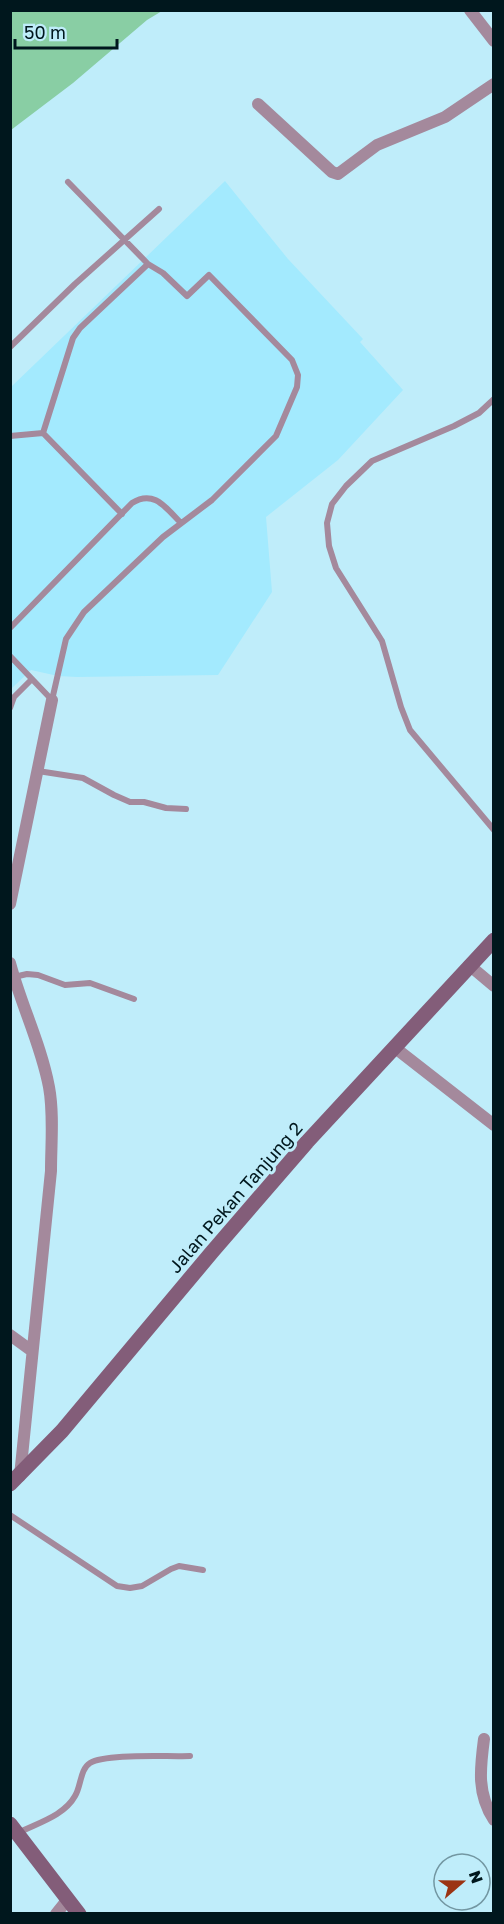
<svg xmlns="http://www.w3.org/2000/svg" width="504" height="1924" font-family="'Golos Text',sans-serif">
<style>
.built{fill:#a3eafe}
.water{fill:#89cea4}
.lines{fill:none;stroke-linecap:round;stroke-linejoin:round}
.lane{stroke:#a4899c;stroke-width:6}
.street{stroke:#a4899c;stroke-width:12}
.secondary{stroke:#835d79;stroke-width:15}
.labels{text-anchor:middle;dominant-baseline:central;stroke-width:6;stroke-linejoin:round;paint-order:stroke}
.street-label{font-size:18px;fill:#00171d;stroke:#bfedfa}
</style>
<rect width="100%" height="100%" fill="#bfedfa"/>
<path class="built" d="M225 181 288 259 363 339 360 342 403 390 338 460 266 517 272 592 218 675 77 677 58 676 31 670 11 689V387Z"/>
<path class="water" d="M11 10H162V11L147 20 73 83 11 130Z"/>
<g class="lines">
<path class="lane" d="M10 347 75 284 159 209
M494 399 479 413 454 426 372 461 346 486 332 504 327 523 329 546 336 568 382 641 401 707 410 730 494 830
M43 433 73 338 80 328 148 264
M43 433 122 514
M10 436 43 433
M10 628 132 503C154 489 166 508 181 523
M10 656 32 679
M52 700 66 639 84 612 163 537 212 500 276 436 297 387 298 375 292 360 209 275 187 296 163 273 148 264 68 182
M10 708 14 697 32 679 52 700
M38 771 83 778 114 795 130 802H144L166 808 186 809
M14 977 27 974 38 975 65 985 90 983 134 999
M10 1515 117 1586 130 1588 142 1586 171 1569 179 1566 203 1570
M18 1833C37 1823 64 1816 75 1796 81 1787 80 1769 90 1763 106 1753 168 1757 190 1756"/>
<path class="street" d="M470 10 494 41
M258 104 332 172 338 174 377 145 445 117 494 84
M10 904 52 700
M10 963C21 1005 41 1044 49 1087 54 1114 51 1144 51 1171L20 1476
M469 965 494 986
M394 1047 494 1125
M10 1335 32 1351
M484 1739C480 1769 477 1794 494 1820
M56 1914 68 1899"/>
<path class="secondary" d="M10 1484 62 1431 212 1252 307 1142 494 940
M10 1824 79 1914"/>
</g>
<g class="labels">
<g class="street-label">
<text transform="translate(235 1197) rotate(-49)">Jalan Pekan Tanjung 2</text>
</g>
</g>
<rect width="504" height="1924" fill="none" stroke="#00171d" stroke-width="24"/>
<g transform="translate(462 1882) rotate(70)"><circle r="28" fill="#bfedfa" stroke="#7397a2" stroke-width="1.5"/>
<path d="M0-4.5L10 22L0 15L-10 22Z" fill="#9b3413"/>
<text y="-9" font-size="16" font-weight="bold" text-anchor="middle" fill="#00171d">N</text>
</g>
<path d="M15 39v9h102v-9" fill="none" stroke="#00171d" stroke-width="3"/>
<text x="24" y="39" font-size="18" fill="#00171d" stroke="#bfedfa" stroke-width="4.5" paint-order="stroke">50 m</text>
</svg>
